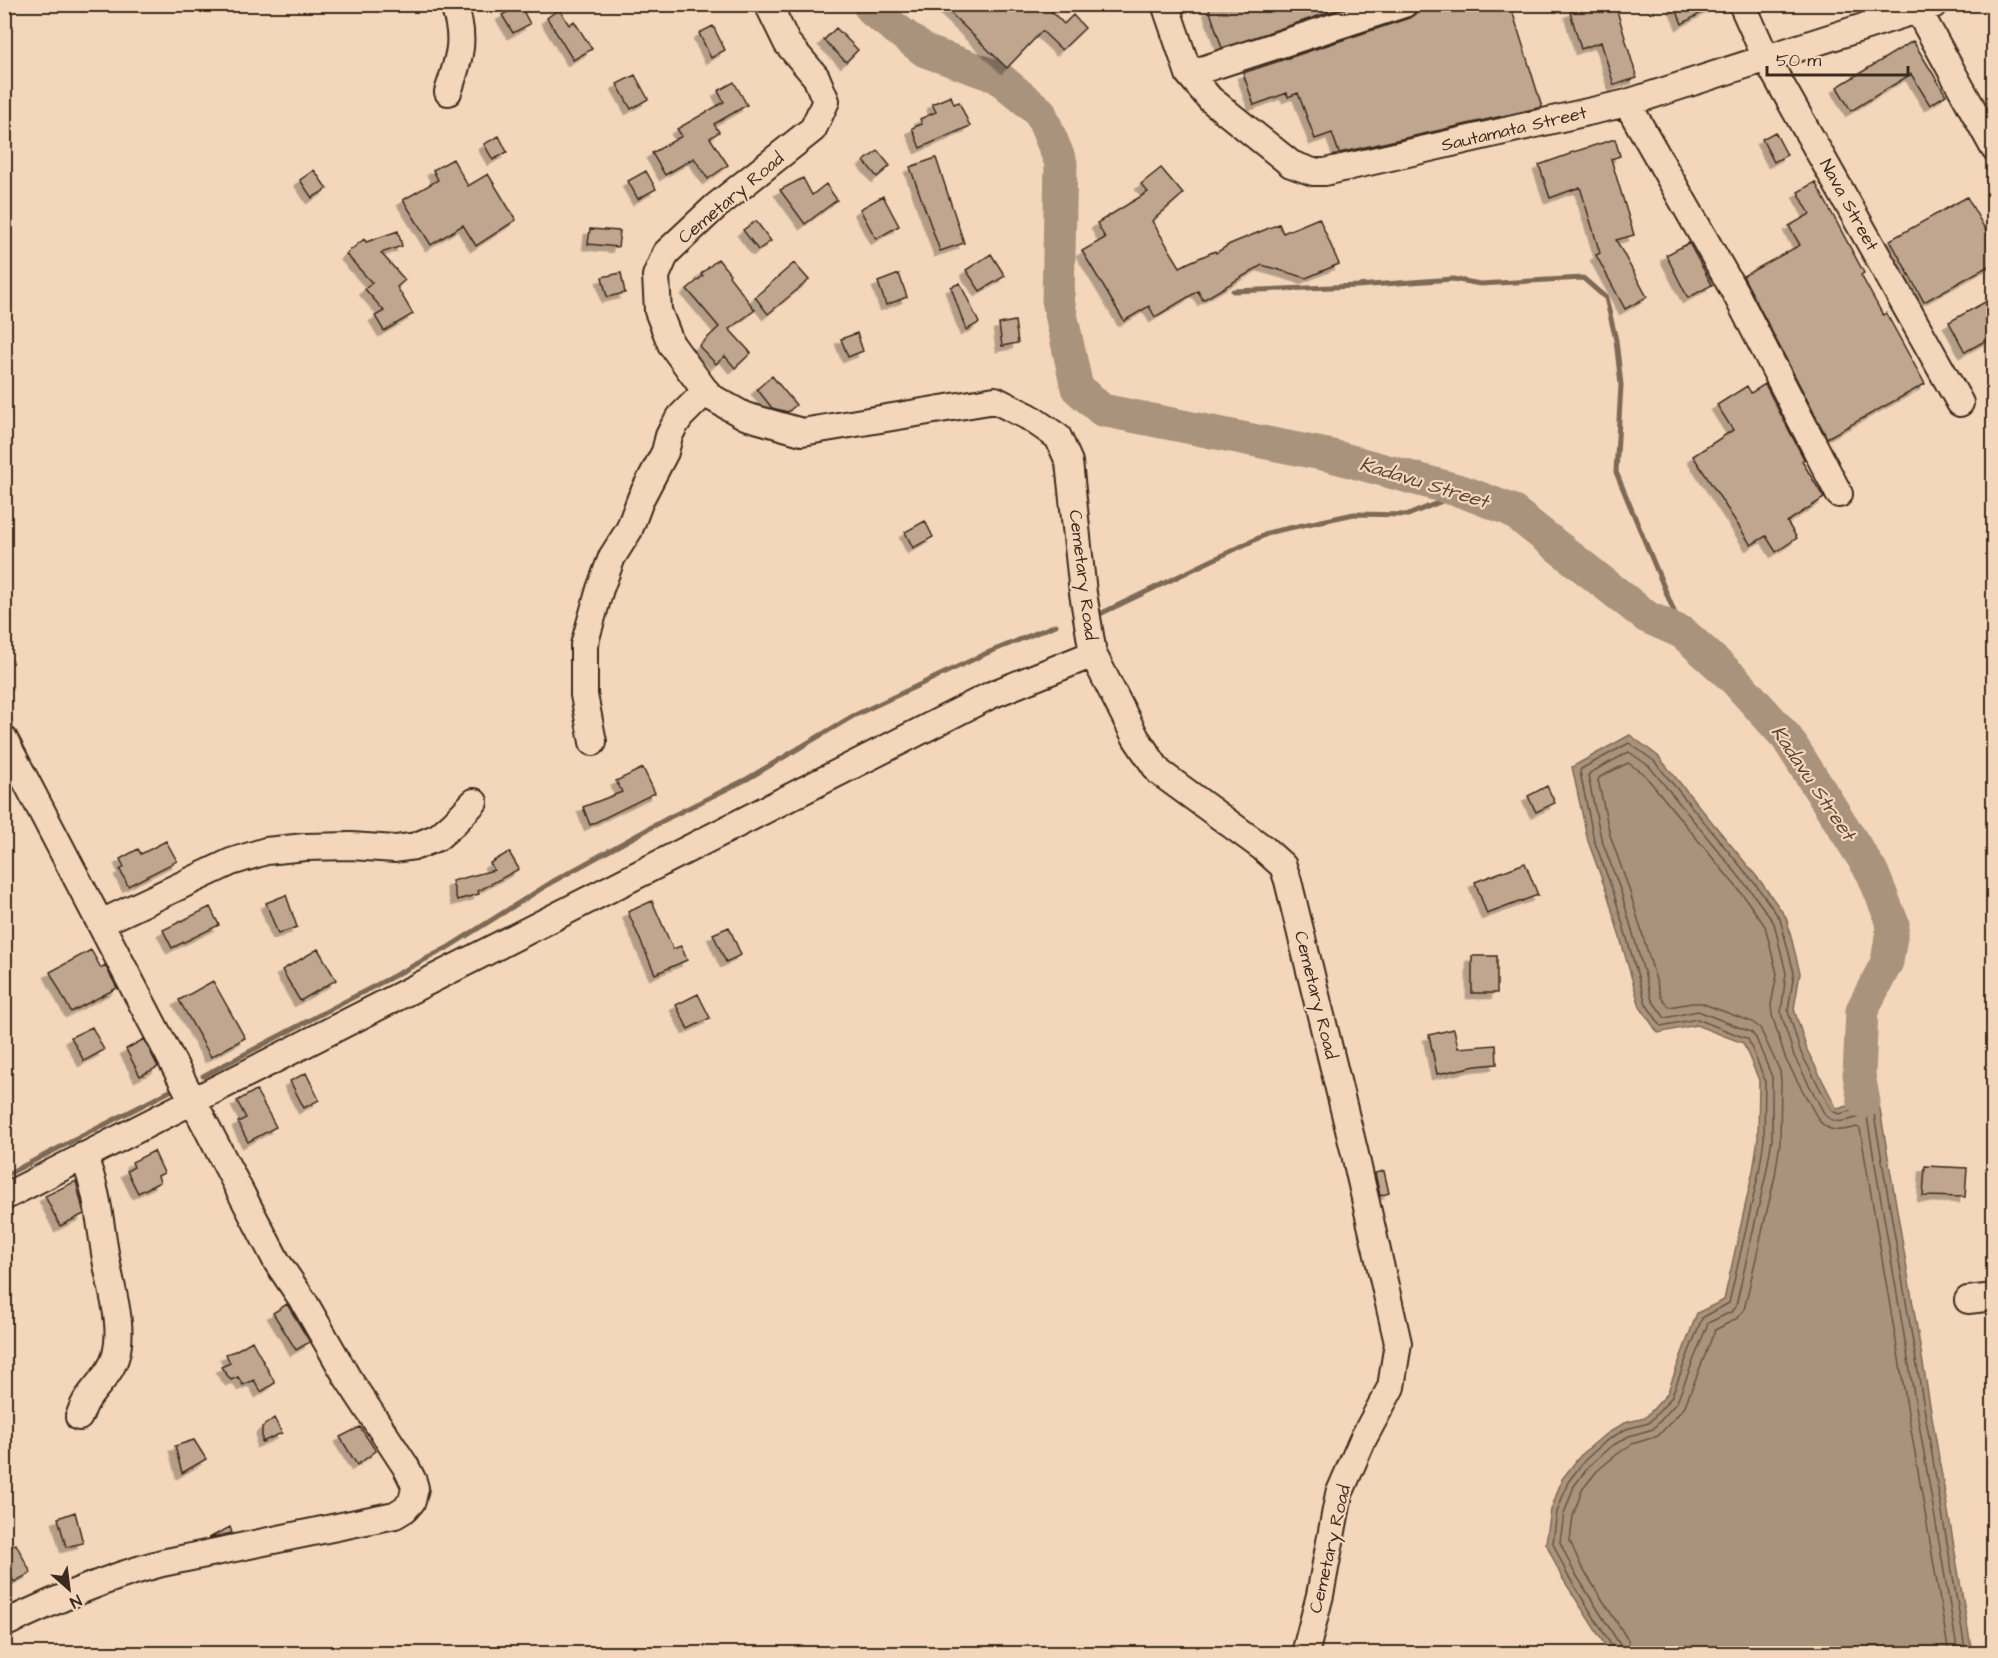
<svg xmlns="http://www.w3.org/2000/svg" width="1998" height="1658" font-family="'Architects Daughter',sans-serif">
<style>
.water{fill:#aa937c;stroke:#7e6956;stroke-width:1.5}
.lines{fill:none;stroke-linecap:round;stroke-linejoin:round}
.shore{stroke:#675444;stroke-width:1.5}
.stream{stroke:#7e6956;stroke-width:5}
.river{stroke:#aa937c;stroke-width:33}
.building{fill:#c0a68f;stroke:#3b2a1e;stroke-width:1.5;filter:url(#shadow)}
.minor-casing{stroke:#3b2a1e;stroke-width:30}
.minor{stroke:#f4d7ba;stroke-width:26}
.labels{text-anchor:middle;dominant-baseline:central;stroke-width:4.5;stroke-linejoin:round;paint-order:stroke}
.street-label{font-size:18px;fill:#3b2a1e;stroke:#f4d7ba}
.water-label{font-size:20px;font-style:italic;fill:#574436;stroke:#f4d7ba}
</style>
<defs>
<filter id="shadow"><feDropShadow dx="-5.5" dy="5.5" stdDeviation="0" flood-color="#0004"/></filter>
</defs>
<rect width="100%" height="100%" fill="#f4d7ba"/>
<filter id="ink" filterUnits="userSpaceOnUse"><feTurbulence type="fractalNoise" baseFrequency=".0167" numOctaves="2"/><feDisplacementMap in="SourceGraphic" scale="12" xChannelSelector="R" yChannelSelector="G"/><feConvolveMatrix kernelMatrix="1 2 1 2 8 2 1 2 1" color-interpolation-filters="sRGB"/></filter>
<g filter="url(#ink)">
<path class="water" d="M1630 735 1658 756 1761 882 1786 917 1800 973 1794 1009 1807 1050 1837 1109 1878 1098 1972 1653H1610L1561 1576 1546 1543 1551 1510 1562 1479 1580 1456 1602 1437 1624 1423 1645 1418 1667 1394 1697 1313 1724 1300 1753 1171 1758 1138 1759 1080 1743 1043 1696 1025 1658 1033 1640 1007 1608 896 1588 841 1572 767Z"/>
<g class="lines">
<path class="shore" d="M1614 1654 1613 1648 1567 1574 1553 1543 1557 1512 1568 1482 1585 1460 1606 1441 1626 1429 1649 1423 1671 1398 1702 1318 1729 1303 1759 1172 1764 1139 1765 1080 1748 1039 1697 1019 1661 1026 1646 1004 1614 894 1594 840 1580 772 1581 769 1629 743 1654 761 1756 885 1780 919 1794 973 1788 1011 1801 1053 1832 1111 1839 1114 1870 1106 1873 1108 1966 1654
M1622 1654 1620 1645 1573 1570 1560 1542 1564 1514 1574 1486 1590 1465 1610 1447 1629 1436 1653 1429 1677 1402 1708 1323 1731 1312 1736 1306 1766 1174 1772 1139V1077L1756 1038 1751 1032 1698 1011 1665 1018 1652 1000 1621 892 1601 838 1588 776 1590 773 1629 752 1649 766 1750 890 1774 923 1786 973 1781 1013 1794 1056 1825 1115C1836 1127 1850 1119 1864 1116L1867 1117 1958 1654
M1631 1654 1628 1640 1581 1566 1570 1541 1573 1516 1582 1490 1597 1471 1616 1455 1632 1444 1658 1436 1684 1408 1715 1330 1736 1319 1744 1310 1775 1176 1780 1142 1781 1081 1780 1071 1760 1028 1752 1022 1701 1003H1692L1669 1007 1661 997 1629 889 1610 835 1598 780 1600 777 1628 763 1643 773 1743 895 1765 926 1777 974 1771 1005 1772 1015 1786 1060 1818 1119C1829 1134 1841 1131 1857 1127L1860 1129 1949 1654"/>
<path class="stream" d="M1233 291 1357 286 1453 279 1480 284 1583 278 1606 298 1616 340 1621 385 1616 472 1683 633
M1102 613 1271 532 1354 514 1408 515 1464 492
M203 1076 447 948 552 882 670 817 747 779 853 716 987 653 1056 625
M4 1176 176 1088"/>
<path class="river" d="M868 4 874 12 925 51 998 77 1040 112 1061 163 1058 300 1077 388 1102 410 1332 456 1464 492 1511 510 1647 617 1683 633 1734 679 1787 738 1873 874 1893 924 1887 962 1862 1010 1859 1075 1864 1102"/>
</g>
<path class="building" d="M941 4H1044L1064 24 1073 15 1085 28 1062 50 1042 31 1007 68Z
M1223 4H1348V6L1222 48 1209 9Z
M1420 4H1510L1542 107 1339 153 1332 133 1315 139 1298 93 1288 97 1287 93 1254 105 1243 73 1409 18 1415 14Z
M1594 4H1615L1637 78 1614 85 1601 42 1581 49 1570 12Z
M1674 4H1717L1682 24Z
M520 5 530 24 513 33 502 15Z
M559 9 569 25 574 21 592 49 573 60 547 18Z
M713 26 725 50 711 58 699 33Z
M836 28 858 50 846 62 824 40Z
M1913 41 1946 95 1930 105 1911 74 1851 111 1837 87Z
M635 75 648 99 631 109 617 84Z
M734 82 747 105 714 124 719 132 710 138 728 165 708 179 694 158 665 175 652 153 682 136 677 129 724 102 718 91Z
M951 96 954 104 959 102 970 126 920 148 912 128 922 124 920 119 936 112 932 104Z
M1775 132 1787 155 1774 162 1762 139Z
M499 136 507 152 493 160 484 144Z
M1615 139 1620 156 1611 159 1634 235 1616 240 1647 297 1625 309 1596 255 1600 253 1580 187 1550 198 1539 165 1570 154V153Z
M878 151 890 166 877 177 864 161Z
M936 158 964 243 940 251 910 167Z
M453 159 468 186 488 174 516 220 476 246 463 225 431 245 403 200 438 180 433 170Z
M1161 168 1183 194 1152 221 1180 267 1190 262 1215 251 1216 253 1230 244 1279 224 1283 233 1319 218 1339 264 1306 278 1262 265 1203 300 1198 291 1155 317 1149 306 1124 321 1082 251 1105 238 1097 223 1148 192 1141 184Z
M314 170 327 189 312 198 300 180Z
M646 171 656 189 638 199 628 181Z
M803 178 812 195 826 184 837 200 805 224 780 190Z
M1815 182 1864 273 1861 275 1883 315 1886 313 1925 384 1827 438 1743 276 1800 245 1789 226 1810 214 1798 192Z
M883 196 899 226 876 239 860 209Z
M1967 197 1994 245V263L1924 302 1890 240Z
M756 221 771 241 758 250 743 230Z
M590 229 620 231 618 247 588 244Z
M398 231 402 246 381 253 405 280 397 287 413 314 384 331 375 316 384 311 365 289 372 283 346 254 364 239 366 242Z
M1689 243 1712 285 1688 298 1666 255Z
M991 254 1005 276 980 291 966 270Z
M718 259 730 274 729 276 755 310 729 329 751 353 735 368 725 356 716 364 699 346 719 327 687 289 703 276 701 274Z
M794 263 809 280 768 314 755 297Z
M621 273 625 293 607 297 602 277Z
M899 274 907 297 886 305 878 282Z
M960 283 979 323 966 330 951 287Z
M1994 297V336L1965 352 1949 322Z
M1015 321 1018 343 1002 346 999 324Z
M857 333 863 351 848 357 841 339Z
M772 376 796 405 788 412 772 408 757 389Z
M1765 384 1804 459 1802 461 1824 498 1787 522 1797 538 1776 552 1766 536 1751 545 1693 456 1733 430 1717 405 1747 386 1751 393Z
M925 521 933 537 913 548 905 532Z
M643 768 655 793 590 825 583 807 622 792 616 781Z
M1547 786 1555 803 1536 812 1528 796Z
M166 841 177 861 128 886 120 870 124 867 120 859 138 849 141 854Z
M509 852 519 869 478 891 479 894 457 900 452 881 494 870 490 863Z
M1525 863 1538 895 1487 914 1475 882Z
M286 895 297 927 278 934 266 903Z
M652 901 673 949 681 946 687 960 655 974 628 912Z
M210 907 219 925 172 948 163 930Z
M729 927 741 955 726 962 713 934Z
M318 949 336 980 300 1001 282 970Z
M91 950 101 968 105 965 117 988 71 1012 50 972Z
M1472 956H1497V993H1472Z
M213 981 245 1038 211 1057 179 1000Z
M698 994 710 1018 688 1029 676 1005Z
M92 1027 104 1050 84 1061 71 1037Z
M1454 1029 1458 1048 1496 1045 1497 1064 1476 1066 1437 1074 1429 1035Z
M144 1039 158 1067 140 1076 126 1049Z
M306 1073 319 1100 304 1108 290 1081Z
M256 1090 276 1127 248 1142 238 1122 246 1118 237 1101Z
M154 1151 164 1173 158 1176 160 1182 138 1193 127 1171 134 1167 132 1162Z
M1925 1166 1967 1168 1965 1197 1923 1196Z
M1384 1171 1389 1193 1380 1196 1375 1173Z
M76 1181 84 1214 60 1226 45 1196Z
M287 1304 310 1342 296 1350 273 1313Z
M252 1341 275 1383 261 1392 254 1380 243 1385 238 1377 231 1380 221 1367 230 1363 226 1354 235 1351Z
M274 1418 282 1433 262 1442V1427Z
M360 1427 376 1451 357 1465 340 1437Z
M194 1440 206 1459 182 1473 175 1446Z
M75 1512 83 1543 66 1547 58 1518Z
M230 1527 232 1533 209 1538Z
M16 1544 31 1573 14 1582 4 1562V1549Z"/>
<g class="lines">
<g class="minor-casing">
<path id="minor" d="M768 4 787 43 816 77 826 101 813 129 715 207 666 253 656 276 658 311 671 344 709 396 745 416 802 432 995 400 1029 417 1058 437 1069 462 1083 593 1093 654 1136 738 1159 772 1263 848 1283 866 1288 881 1354 1150 1398 1343 1391 1387 1363 1439 1339 1494 1320 1595 1305 1654
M1165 4 1189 74 1210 99 1291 164 1313 172H1325L1627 103 1935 4
M1742 4 1766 58 1960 403
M1918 10 1994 148
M1189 74 1404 4
M448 92C459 59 467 38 453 4
M1627 103 1737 296 1839 494
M4 739 277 1262 304 1302 347 1377 406 1467 413 1481 415 1488 412 1501 405 1509 395 1515 162 1563C105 1578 58 1599 4 1624
M593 742 584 695V645L600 589 612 557 629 530 641 498 665 452 669 436 674 426 681 416 706 391
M101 923 231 862 266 851 305 847 351 846 395 849 416 846 438 837 454 823 474 802
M4 1197 991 695 1093 654
M1968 1300 1994 1297
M79 1417C81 1412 83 1406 86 1401 96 1385 111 1374 116 1355 124 1324 111 1290 106 1259 100 1225 98 1189 83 1156"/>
</g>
<use href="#minor" class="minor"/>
</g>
</g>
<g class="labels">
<g class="street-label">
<text transform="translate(1514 129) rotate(-13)">Sautamata Street</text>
<text transform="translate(731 198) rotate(-40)">Cemetary Road</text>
<text transform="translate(1849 205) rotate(61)">Nava Street</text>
<text transform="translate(1083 575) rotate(83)">Cemetary Road</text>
<text transform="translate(1316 995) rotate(76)">Cemetary Road</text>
<text transform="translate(1330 1549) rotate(-77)">Cemetary Road</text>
</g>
<g class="water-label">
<text transform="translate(1424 483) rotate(17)">Kadavu Street</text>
<text transform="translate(1813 783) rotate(56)">Kadavu Street</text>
</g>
</g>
<rect width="1998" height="1658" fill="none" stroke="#f4d7ba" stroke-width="24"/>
<rect x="12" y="12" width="1974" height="1634" fill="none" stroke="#3b2a1e" stroke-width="2" filter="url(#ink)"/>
<g transform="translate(69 1589) rotate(152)" stroke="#f4d7ba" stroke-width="4.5" paint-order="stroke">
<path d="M0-4.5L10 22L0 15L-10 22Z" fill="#3b2a1e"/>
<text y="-9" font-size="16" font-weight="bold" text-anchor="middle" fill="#3b2a1e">N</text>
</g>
<path d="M1767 66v9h141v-9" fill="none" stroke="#3b2a1e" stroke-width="3"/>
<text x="1776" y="66" font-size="18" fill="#3b2a1e" stroke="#f4d7ba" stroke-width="4.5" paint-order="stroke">50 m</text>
</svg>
